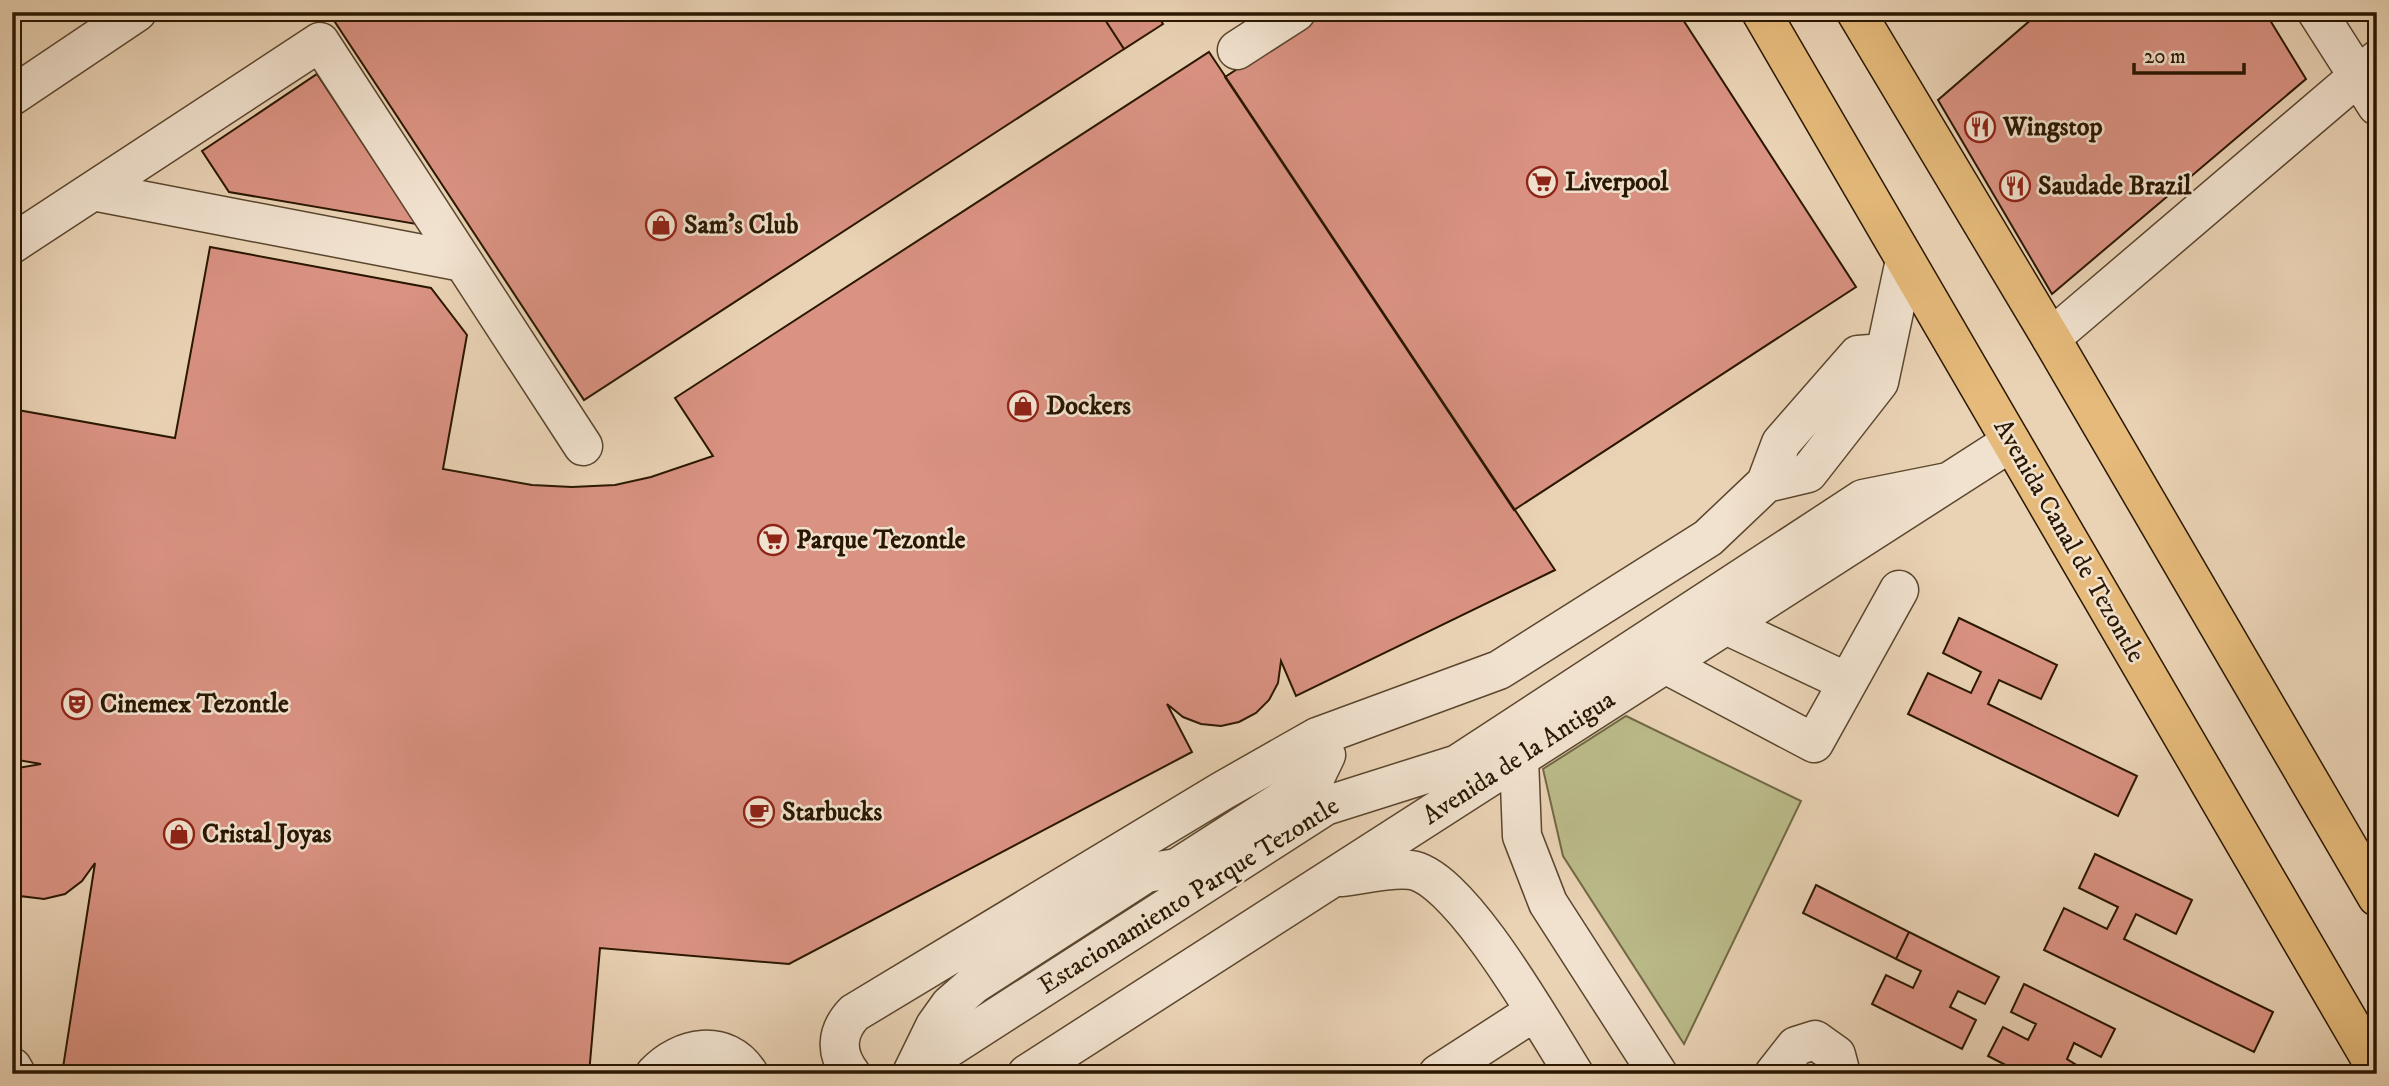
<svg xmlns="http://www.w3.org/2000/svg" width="2389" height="1086" font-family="'IM FELL DW Pica',serif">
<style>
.green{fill:#bbbb8a;stroke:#726946;stroke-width:2}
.building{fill:#da9282;stroke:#2a1701;stroke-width:2}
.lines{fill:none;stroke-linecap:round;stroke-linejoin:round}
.minor-casing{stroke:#5a462e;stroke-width:41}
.major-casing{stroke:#2a1701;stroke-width:41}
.minor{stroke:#f1e2cf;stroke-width:38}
.major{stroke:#e5ba7a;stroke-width:38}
.labels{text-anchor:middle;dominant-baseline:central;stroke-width:5;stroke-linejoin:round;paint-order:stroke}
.poi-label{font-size:26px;font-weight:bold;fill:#2a1701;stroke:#f1e2cf;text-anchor:start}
.street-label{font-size:26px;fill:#2a1701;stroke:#f1e2cf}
</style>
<rect width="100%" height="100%" fill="#ead3b5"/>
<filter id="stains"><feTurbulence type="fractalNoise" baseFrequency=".00286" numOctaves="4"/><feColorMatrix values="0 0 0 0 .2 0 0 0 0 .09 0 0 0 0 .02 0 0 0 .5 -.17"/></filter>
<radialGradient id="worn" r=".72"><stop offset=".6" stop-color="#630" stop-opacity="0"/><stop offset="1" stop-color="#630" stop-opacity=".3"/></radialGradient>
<path class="green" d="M1626 716 1801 801 1684 1044 1563 856 1543 769Z"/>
<path class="building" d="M337 12H1100L1124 49 584 400 331 16Z
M1100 12H1156L1163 24 1124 49Z
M1325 12H1678L1856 287 1514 510 1225 77Z
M2040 12H2265L2306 79 2052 294 1938 100Z
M1209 52 1555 570 1296 696 1281 661 1278 683 1269 700 1256 713 1239 722 1221 726 1201 724 1183 717 1167 704 1192 752 789 964 600 948 589 1074H62L95 863 82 881 65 894 44 899 12 895V769L41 764 12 759V409L175 438 210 247 431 288 467 335 443 469 532 485 572 487 615 485 651 477 713 456 675 398Z
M317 74 416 224 229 192 202 151Z
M1959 618 2057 665 2041 699 1999 680 1988 704 2137 776 2118 816 1908 714 1928 673 1971 693 1981 672 1943 653Z
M2095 854 2192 900 2176 934 2136 914 2124 939 2273 1012 2254 1052 2044 950 2064 908 2107 929 2118 907 2079 888Z
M1816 885 1909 932 1896 959 1803 913Z
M1909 932 1999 977 1985 1004 1958 991 1950 1007 1976 1020 1962 1049 1872 1004 1886 975 1913 988 1921 971 1896 959Z
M2024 984 2115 1029 2101 1057 2074 1043 2067 1059 2091 1074H2023L1988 1056 2003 1027 2028 1040 2036 1024 2011 1012Z"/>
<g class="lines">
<g class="minor-casing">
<path id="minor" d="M2317 12 2377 106
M1237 50 1296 12
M12 96 137 12
M93 191 463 262
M12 244 320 42 583 446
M2051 338 2377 60
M1766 483 1781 443 1858 355 1884 353
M1726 625 1847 682
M1665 664 1814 743 1899 590
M1519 758 1522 836 1548 903 1658 1074
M1341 877C1362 875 1390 867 1411 870 1461 877 1546 1030 1574 1074
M12 1067 16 1074
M913 1071 1325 806 1458 764 1863 499 1948 482
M913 1071 935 1026 950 1005 974 984 1146 873 1177 868 1314 780 1326 755 1317 737
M655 1074C680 1047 726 1037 749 1074
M851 1074C835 1053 836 1032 854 1013L1222 791 1317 737 1499 670 1708 538 1766 483 1808 473 1879 382 1905 260
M1027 1074 2011 442
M1438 1074 1534 1012
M1774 1074 1796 1046 1815 1040 1836 1055 1841 1074"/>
</g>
<g class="major-casing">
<path id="major" d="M1761 12 2377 1070
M1856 12 2051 338 2377 897"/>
</g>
<use href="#minor" class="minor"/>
<use href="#major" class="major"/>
</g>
<defs>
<g id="restaurant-ring" transform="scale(1.575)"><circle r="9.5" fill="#f1e2cf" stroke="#8f2418" stroke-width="1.5"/><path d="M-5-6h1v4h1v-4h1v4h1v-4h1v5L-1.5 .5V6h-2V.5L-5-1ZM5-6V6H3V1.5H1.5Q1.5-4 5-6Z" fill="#8f2418"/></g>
<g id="supermarket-ring" transform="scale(1.575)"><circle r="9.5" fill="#f1e2cf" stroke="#8f2418" stroke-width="1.5"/><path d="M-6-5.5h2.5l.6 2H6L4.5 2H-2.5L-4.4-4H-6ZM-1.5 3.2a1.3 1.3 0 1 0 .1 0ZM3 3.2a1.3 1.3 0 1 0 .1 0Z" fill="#8f2418"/></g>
<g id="shop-ring" transform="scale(1.575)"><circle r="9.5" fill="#f1e2cf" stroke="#8f2418" stroke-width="1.5"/><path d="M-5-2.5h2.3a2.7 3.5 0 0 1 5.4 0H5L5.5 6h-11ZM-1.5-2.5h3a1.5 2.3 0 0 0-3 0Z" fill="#8f2418"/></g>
<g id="theatre-ring" transform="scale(1.575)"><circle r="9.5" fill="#f1e2cf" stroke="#8f2418" stroke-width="1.5"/><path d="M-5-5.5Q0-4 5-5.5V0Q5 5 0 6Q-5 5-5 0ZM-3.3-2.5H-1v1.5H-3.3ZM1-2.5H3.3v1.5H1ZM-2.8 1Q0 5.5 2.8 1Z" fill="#8f2418"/></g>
<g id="cafe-ring" transform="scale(1.575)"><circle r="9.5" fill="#f1e2cf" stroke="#8f2418" stroke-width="1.5"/><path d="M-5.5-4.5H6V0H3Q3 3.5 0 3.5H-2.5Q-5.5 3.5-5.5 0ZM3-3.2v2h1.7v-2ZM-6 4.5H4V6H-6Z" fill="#8f2418"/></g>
</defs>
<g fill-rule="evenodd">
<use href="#restaurant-ring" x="1980" y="127"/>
<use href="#supermarket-ring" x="1542" y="182"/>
<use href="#restaurant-ring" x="2015" y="186"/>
<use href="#shop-ring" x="661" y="225"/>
<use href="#shop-ring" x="1023" y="406"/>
<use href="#supermarket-ring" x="773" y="540"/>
<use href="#theatre-ring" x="77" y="704"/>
<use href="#cafe-ring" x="759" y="812"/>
<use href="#shop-ring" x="179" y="834"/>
</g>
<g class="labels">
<g class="poi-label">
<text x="2003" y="127">Wingstop</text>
<text x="1565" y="182">Liverpool</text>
<text x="2038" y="186">Saudade Brazil</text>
<text x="684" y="225">Sam's Club</text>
<text x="1046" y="406">Dockers</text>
<text x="796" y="540">Parque Tezontle</text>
<text x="100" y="704">Cinemex Tezontle</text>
<text x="782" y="812">Starbucks</text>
<text x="202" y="834">Cristal Joyas</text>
</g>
<g class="street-label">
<text transform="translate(2069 541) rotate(60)">Avenida Canal de Tezontle</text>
<text transform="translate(1519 758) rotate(-33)">Avenida de la Antigua</text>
<text transform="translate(1189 896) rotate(-32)">Estacionamiento Parque Tezontle</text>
</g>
</g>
<rect width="2389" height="1086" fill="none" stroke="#ead3b5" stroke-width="42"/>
<rect x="14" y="14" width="2361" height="1058" fill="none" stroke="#2a1701" stroke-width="3.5"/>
<rect x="21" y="21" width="2347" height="1044" fill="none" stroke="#2a1701" stroke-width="2"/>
<path d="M2134 63v10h110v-10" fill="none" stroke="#2a1701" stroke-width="3.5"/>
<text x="2144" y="63" font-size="21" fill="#2a1701" stroke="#f1e2cf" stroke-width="5" paint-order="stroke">20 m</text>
<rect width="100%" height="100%" filter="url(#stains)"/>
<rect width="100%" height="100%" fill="url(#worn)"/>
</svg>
